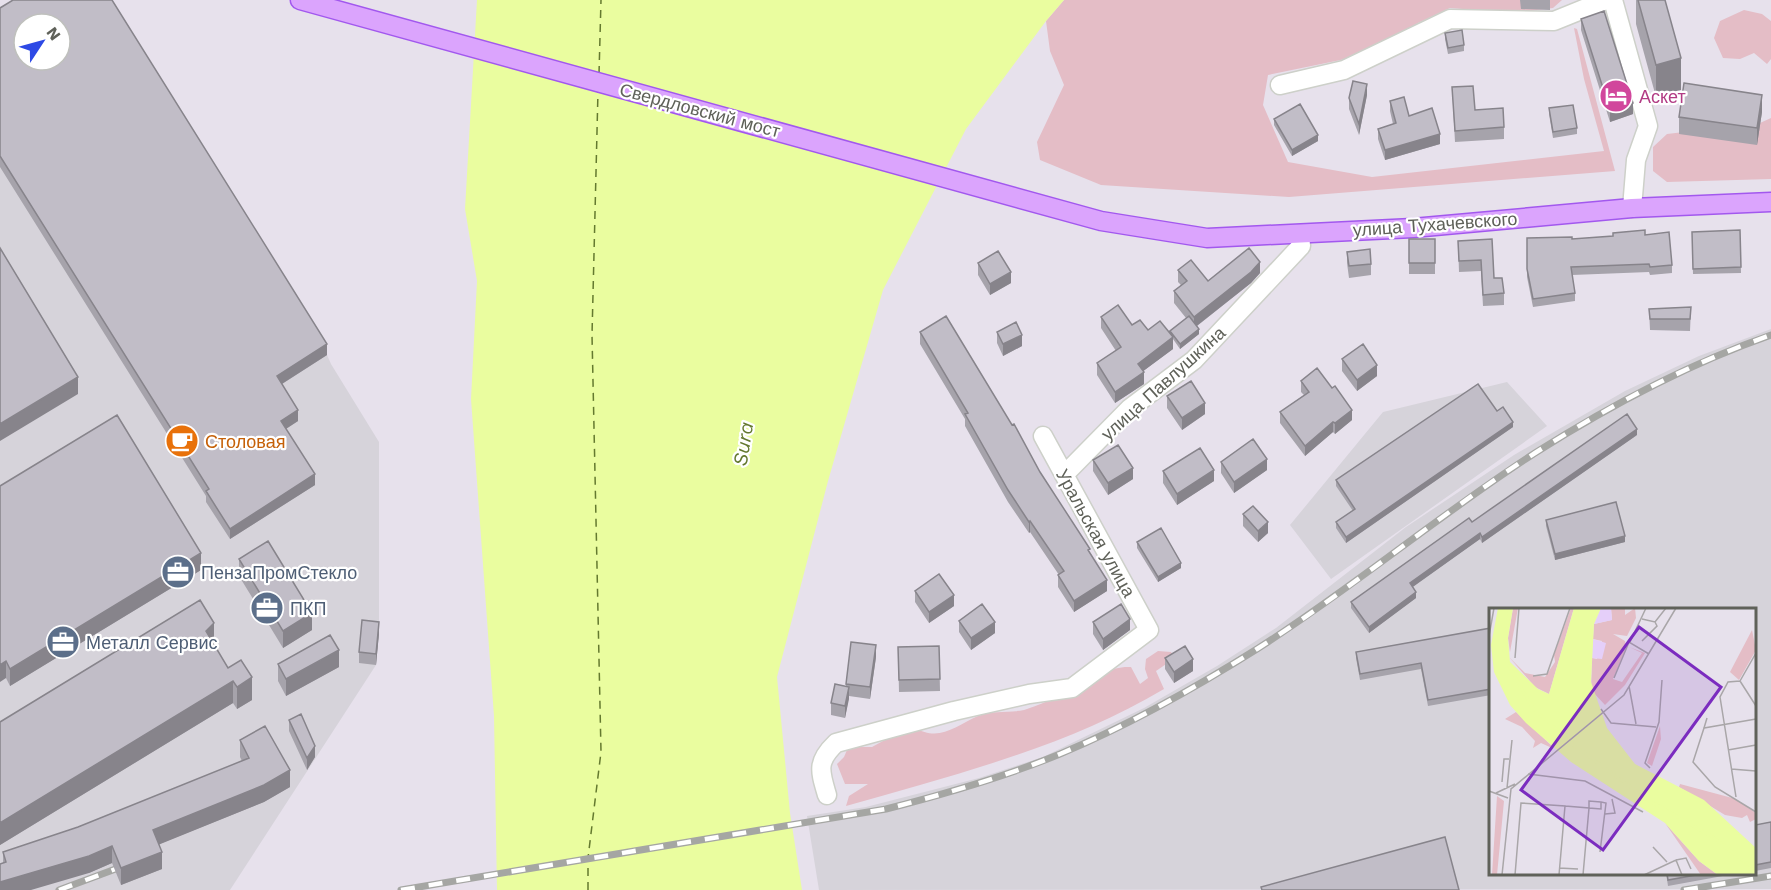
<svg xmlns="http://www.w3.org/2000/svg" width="1771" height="890" font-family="'Work Sans',sans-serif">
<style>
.industrial{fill:#d6d3da;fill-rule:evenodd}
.green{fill:#e4bdc6}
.water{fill:#eafd9f}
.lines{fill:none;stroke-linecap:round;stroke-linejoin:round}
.ferry{stroke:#64792f;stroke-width:1.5;stroke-dasharray:8 6;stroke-linecap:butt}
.minor-casing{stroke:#cdd0c9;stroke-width:21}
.major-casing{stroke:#a258ee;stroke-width:21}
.minor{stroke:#fff;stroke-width:18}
.major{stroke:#dba4fd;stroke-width:18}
.rail-casing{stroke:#a5a6a3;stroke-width:7}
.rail{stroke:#fff;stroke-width:4.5;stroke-dasharray:14;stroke-linecap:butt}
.wall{fill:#a6a3ab}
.shaded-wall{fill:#87848b}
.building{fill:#c1bdc7;stroke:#87848b;stroke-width:1.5;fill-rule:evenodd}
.labels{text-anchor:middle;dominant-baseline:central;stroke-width:4.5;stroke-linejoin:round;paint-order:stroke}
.hotel-label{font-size:18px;fill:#b23c85;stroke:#fff;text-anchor:start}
.street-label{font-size:18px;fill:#5f6159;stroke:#fff}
.food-label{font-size:18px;fill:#c56008;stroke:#fff;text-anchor:start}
.service-label{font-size:18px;fill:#4e5e75;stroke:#fff;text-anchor:start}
.water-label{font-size:20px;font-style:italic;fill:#64792f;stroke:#fff}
.inset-river{fill:none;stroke:#eafd9f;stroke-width:3}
.inset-road{fill:none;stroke:#a9a6a8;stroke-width:1.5}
.view{fill:#7b2cbf;fill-opacity:0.15;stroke:#7b2cbf;stroke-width:3}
.inset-edge{fill:none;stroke:#5f6159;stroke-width:3}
</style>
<rect width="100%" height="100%" fill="#e7e1ec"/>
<path class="industrial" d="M105 0 327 355 331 364 379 442V633L376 665 230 890H0V19ZM24 24H60V60H24Z
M1771 329V889L819 890 807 816 866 807 979 778 1043 757 1144 708 1217 666 1276 628 1406 527 1514 455 1625 391 1699 356ZM1490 610H1754V874H1490Z
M1507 382 1547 426 1331 579 1290 525 1383 412Z"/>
<path class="green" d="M1064 0H1562L1553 8 1511 13 1450 8 1418 23 1360 56 1268 75 1263 105 1288 162 1372 177 1604 151 1584 79 1574 28 1577 29 1615 171 1289 197 1101 185 1040 160 1037 142 1064 85 1050 51 1046 21Z
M1744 10 1762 14 1771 21V59L1767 64 1754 53 1740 59 1723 58 1714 38 1720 21Z
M1771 118V179L1667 182 1653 171V147L1667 134 1760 123Z
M1158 651 1171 652 1175 658 1156 671 1164 689C1067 747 954 775 846 806L849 796 868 784H845L837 764 844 757 847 750 855 747H872L892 736 914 727C939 743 955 726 978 716 992 710 1009 713 1024 710 1040 705 1069 692 1084 685 1102 676 1110 666 1131 667L1140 684 1148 678 1145 669 1146 659Z"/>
<path class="water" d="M477 0H1064L1046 21 966 129 883 290 828 481 777 677 790 813 802 890H497L494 716 471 399 477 281 465 209Z"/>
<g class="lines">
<path class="ferry" d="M599 74 601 0
M588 890V858L601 752 592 335 598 91"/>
<g class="minor-casing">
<path id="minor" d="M1613 0 1648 126 1636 160 1632 208
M1280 85 1344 70 1450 19 1554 21 1606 0
M1064 475 1129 409 1194 360 1301 246 1300 234
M827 795C820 771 816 762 836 743L954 711 1029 694 1072 688 1149 630 1043 436"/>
</g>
<g class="major-casing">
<path id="major" d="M300 0 1101 221 1207 238 1413 228 1632 208 1771 202"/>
</g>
<use href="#minor" class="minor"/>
<use href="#major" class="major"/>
<g class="rail-casing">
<path id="rail" d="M59 890 129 864
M401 890 886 809C945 794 1004 777 1060 754 1129 725 1195 688 1257 649 1353 588 1440 514 1535 453 1609 406 1688 364 1771 335
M1684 890 1771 876"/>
</g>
<use href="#rail" class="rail"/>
</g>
<path class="wall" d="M1520 0H1550V10L1521 9Z
M1636 0H1665L1681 90 1656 97 1636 24Z
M0 8 327 355 282 384 298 421 286 429 315 485 230 539 206 502V496L0 167Z
M1581 19 1633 114 1610 122 1581 30Z
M1445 33 1464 45V51L1448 54 1445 39Z
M1452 87 1475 110 1504 127V139L1455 142Z
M1367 95 1359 135 1349 109V98Z
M1390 101 1409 116 1440 144 1385 160 1378 139V129L1393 124 1390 111Z
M1549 108 1577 128V134L1553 138 1549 114Z
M1762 112 1757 145 1679 134V117Z
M1274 119 1318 141 1292 156 1274 125Z
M1740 230 1741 273 1693 274 1692 232Z
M1645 235 1672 265V273L1650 275 1649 272 1572 275 1575 293V301L1533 307 1527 277V238L1572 239Z
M1409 239H1435V274H1409Z
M1492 239 1494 278 1504 293V305L1483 306 1481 271 1459 272 1458 241Z
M1347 252 1371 264V275L1349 278 1347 263Z
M978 263 1011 283 990 295 978 275Z
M1178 270 1208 281 1260 273 1251 283 1197 326 1199 334 1180 349 1173 339V349L1143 371 1144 384 1115 403 1097 375V363L1116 351 1101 328V317L1148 330 1170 334V331L1186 318 1174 303V291L1181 285 1178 282Z
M1691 307 1690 331 1650 330 1649 309Z
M920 332 1040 472 1090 553 1107 591 1074 612 1058 587V575H1059L1030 532 1029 533 1008 502 965 426V419L920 344Z
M997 332 1022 346 1003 356 997 343Z
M1342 359 1377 376 1357 391 1342 371Z
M1301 381 1352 420 1335 434 1333 432 1305 456 1280 423V412L1304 395 1301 392Z
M1167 396 1205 414 1182 430 1167 408Z
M1497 411 1513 427 1346 543 1336 528V522L1353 511 1336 486V480Z
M1637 435 1482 543 1480 539 1412 587 1416 598 1369 633 1351 608V602L1472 522Z
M1093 460 1133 479 1108 495 1093 471Z
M1221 462 1267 470 1234 493 1221 473Z
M1163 471 1214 481 1177 505 1163 483Z
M0 486 201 570 10 686 6 678Z
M1243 514 1268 533 1258 542 1243 526Z
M1546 520 1625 542 1555 560 1546 526Z
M1137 542 1181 568 1158 582 1137 548Z
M239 559 312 630 283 648 239 576Z
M915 591 954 606 929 623 915 602Z
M959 621 995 633 971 650 959 632Z
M1093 622 1130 630 1103 650 1093 634Z
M1491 628V695L1428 706 1421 669 1360 680 1356 658V652Z
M379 633 376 665 359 663V652Z
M214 645 228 668 252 700 237 709 233 703 0 845V722Z
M939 646 940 691 899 692 898 647Z
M876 657 870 699 849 696 845 718 831 715V703L846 686V684Z
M1165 658 1193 671 1174 683 1165 669Z
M278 664 339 667 286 696 278 681Z
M289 720 315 757 307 770 289 731Z
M240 740 290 787 264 802 159 844 162 869 121 885 112 863 89 873 3 863V852L78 827 242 761 240 757Z
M1771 822V868L1755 871V825Z
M1666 873H1739L1668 886Z"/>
<path class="shaded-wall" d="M1681 58V90L1656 97V65Z
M1367 84V95L1359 135V124Z
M1762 95V112L1757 145V128Z
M1633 103V114L1610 122V110Z
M1440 134V144L1385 160V150Z
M1318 135V141L1292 156V150Z
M1260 262V273L1251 283 1194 328V317Z
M1011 272V283L990 295V284Z
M1199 329V334L1180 349V344Z
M1022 335V346L1003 356V344Z
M1173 337V349L1138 375V364Z
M327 344V355L277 387V376Z
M1377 365V376L1357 391V380Z
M1144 372V384L1115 403V392Z
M78 377V394L0 441V424Z
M1205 403V414L1182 430V418Z
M298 410V421L281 432V421Z
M1352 410V420L1335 434V423Z
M1333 422V432L1305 456V446Z
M1513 422V427L1346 543V537Z
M1637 429V435L1482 543V537Z
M1267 459V470L1234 493V482Z
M1133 468V479L1108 495V483Z
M1214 470V481L1177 505V494Z
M315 474V485L230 539V529Z
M1030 521V532L1029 533V522Z
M1268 522V533L1258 542V531Z
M1480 533V539L1410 589V583Z
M1625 536V542L1555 560V554Z
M201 553V570L10 686V669Z
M1181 563V568L1158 582V577Z
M1107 580V591L1074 612V601Z
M1416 592V598L1369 633V627Z
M954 595V606L929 623V612Z
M312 613V630L283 648V631Z
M1130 619V630L1103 650V639Z
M379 622V633L376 665V654Z
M995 622V633L971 650V638Z
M214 623V645L206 631Z
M876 645V657L870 699V687Z
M339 650V667L286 696V679Z
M1193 659V671L1174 683V672Z
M6 661V678L0 682V665Z
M252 677V700L237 709V687Z
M233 681V703L0 845V823Z
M849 687V699L845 718V706Z
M315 746V757L307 770V758Z
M290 770V787L264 802 153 847V830Z
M112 846V863L89 873 31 890H0V882Z
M162 852V869L121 885V868Z"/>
<path class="building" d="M13 0H112L327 344 277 376 298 410 281 421 315 474 230 529 206 491 209 489 0 156V8ZM24 24H60V60H24Z
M1638 0H1665L1681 58 1656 65Z
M1604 11 1633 103 1610 110 1581 19Z
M1462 30 1464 45 1448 48 1445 33Z
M1353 81 1367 84 1359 124 1349 98Z
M1684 83 1762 95 1757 128 1679 117Z
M1473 86 1475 110 1503 108 1504 127 1455 131 1452 87Z
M1404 97 1409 116 1432 108 1440 134 1385 150 1378 129 1396 123 1390 101Z
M1300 104 1318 135 1292 150 1274 119Z
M1573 105 1577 128 1553 132 1549 108Z
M1645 230V235L1669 232 1672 265 1650 267 1649 264 1571 267 1575 293 1533 299 1527 269V238L1572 237V239L1613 236V233Z
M1740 230 1741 267 1693 269 1692 232Z
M1409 239H1435V263H1409Z
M1492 239 1494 278H1502L1504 293 1483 295 1481 260 1459 261 1458 241Z
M0 248 78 377 0 424Z
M1249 248 1260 262 1251 272 1194 317 1174 291 1187 281 1178 270 1191 260 1208 281Z
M1370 249 1371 264 1349 266 1347 252Z
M998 251 1011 272 990 284 978 263Z
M1118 305 1132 325 1140 320 1148 330 1160 321 1173 337 1138 364 1144 372 1115 392 1097 363 1121 347 1101 317Z
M1691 307 1690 319H1650L1649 309Z
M946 316 1012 425 1014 424 1040 472 1090 549 1088 550 1107 580 1074 601 1058 575 1064 571 1030 521 1029 522 1008 490 965 414 968 413 920 332Z
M1189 316 1199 329 1180 344 1170 331Z
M1016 322 1022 335 1003 344 997 332Z
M1363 344 1377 365 1357 380 1342 359Z
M1317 368 1332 388 1335 386 1352 410 1335 423 1333 422 1305 446 1280 412 1309 392 1301 381Z
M1191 381 1205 403 1182 418 1167 396Z
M1478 384 1497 411 1503 407 1513 422 1346 537 1336 522 1355 509 1336 480Z
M1627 414 1637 429 1482 537 1480 533 1410 583 1416 592 1369 627 1351 602 1469 518 1472 522Z
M117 415 201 553 10 669 6 661 0 665V486Z
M1253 439 1267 459 1234 482 1221 462Z
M1118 445 1133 468 1108 483 1093 460Z
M1200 448 1214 470 1177 494 1163 471Z
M1616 502 1625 536 1555 554 1546 520Z
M1253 506 1268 522 1258 531 1243 514Z
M1161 528 1181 563 1158 577 1137 542Z
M268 541 312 613 283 631 239 559Z
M939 574 954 595 929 612 915 591Z
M200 600 214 623 206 631 228 668 241 660 252 677 237 687 233 681 0 823V722Z
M982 604 995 622 971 638 959 621Z
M1121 604 1130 619 1103 639 1093 622Z
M362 620 379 622 376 654 359 652Z
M1491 628V689L1428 700 1421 663 1360 674 1356 652Z
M330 635 339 650 286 679 278 664Z
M851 642 876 645 870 687 846 684Z
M939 646 940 679 899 680 898 647Z
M1185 646 1193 659 1174 672 1165 658Z
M835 684 849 687 845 706 831 703Z
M301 714 315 746 307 758 289 720Z
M265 726 290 770 264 785 153 830 162 852 121 868 112 846 89 856 0 882V864L6 862 3 852 78 827 249 758 240 740Z
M1771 822V862L1755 865V825Z
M1445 837 1459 890H1262L1261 887Z
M1667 873H1707L1668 880Z"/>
<defs>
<g id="hotel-disc" transform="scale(1.725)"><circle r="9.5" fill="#d1479c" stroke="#fff"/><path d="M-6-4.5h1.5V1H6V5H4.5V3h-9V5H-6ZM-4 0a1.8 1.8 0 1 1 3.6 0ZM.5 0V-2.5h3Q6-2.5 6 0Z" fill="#fff"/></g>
<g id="cafe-disc" transform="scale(1.725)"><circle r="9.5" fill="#e8710a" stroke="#fff"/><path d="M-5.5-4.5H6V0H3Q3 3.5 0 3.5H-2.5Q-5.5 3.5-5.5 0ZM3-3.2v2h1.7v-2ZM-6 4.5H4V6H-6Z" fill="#fff"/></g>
<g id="office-disc" transform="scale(1.725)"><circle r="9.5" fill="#5c6f8a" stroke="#fff"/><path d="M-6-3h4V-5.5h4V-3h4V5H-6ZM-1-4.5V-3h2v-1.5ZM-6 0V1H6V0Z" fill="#fff"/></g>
</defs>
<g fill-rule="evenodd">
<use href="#hotel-disc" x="1616" y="96"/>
<use href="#cafe-disc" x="182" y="441"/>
<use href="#office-disc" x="178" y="572"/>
<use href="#office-disc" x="267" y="608"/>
<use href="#office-disc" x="63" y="642"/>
</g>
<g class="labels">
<g class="hotel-label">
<text x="1639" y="96">Аскет</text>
</g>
<g class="street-label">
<text transform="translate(700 110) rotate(15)">Свердловский мост</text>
<text transform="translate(1435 224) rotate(-4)">улица Тухачевского</text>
<text transform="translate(1163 383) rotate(-42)">улица Павлушкина</text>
<text transform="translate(1096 533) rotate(61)">Уральская улица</text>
</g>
<g class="food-label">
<text x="205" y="441">Столовая</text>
</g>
<g class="service-label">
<text x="201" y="572">ПензаПромСтекло</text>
<text x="290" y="608">ПКП</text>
<text x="86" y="642">Металл Сервис</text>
</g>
<g class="water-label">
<text transform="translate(743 444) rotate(-81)">Sura</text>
</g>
</g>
<g transform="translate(1489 608)">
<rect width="267" height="267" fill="#e7e1ec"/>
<path d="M24 0H29L21 44 19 30ZM82 0H85L60 86 46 79 20 49 36 65 56 69 66 54 65 47ZM122 0H136V7L146 0 147 10 138 28 124 26 136 33 137 40 124 71 133 74 153 45 140 39 156 45 136 77 116 97 102 82 103 50 108 51 113 33 104 31 105 16 123 12ZM263 22 267 42 250 72 241 64ZM27 104 64 139 63 140 52 135 44 140 46 133 33 119 16 111ZM171 118 172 131 163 158 158 155ZM191 176 247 191 267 205V211L261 214 258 207 253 210 236 207 190 179ZM8 188 15 193 8 267H3ZM176 215 210 253 229 267H212Z" fill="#e4bdc6"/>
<path d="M112 0H122L123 12 105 16ZM104 31 117 35 113 51 103 50Z" fill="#e5cff9"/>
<path d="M9 0H24L19 30 21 54 49 81 60 86 85 0H112L105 16 102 74 118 120 146 156 215 192 267 240V267H229L210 253 176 215 82 154 37 115 21 97 5 64 2 37Z" fill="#eafd9f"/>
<path class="inset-river" d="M21 0 15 41 18 54 43 99 79 132M82 135 159 192 222 228 267 262"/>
<path class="inset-road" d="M153 11 166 14 177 0M0 28 5 0M153 33 168 18 166 14M141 34 157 0M26 50 30 0M44 68 58 66 81 0M125 70 140 34 160 46M251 73 267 45M251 73 267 98M140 78 147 116M112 101 122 115 167 119M218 110 215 120 267 111M215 120 204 154 226 179 267 204M239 142 267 137M161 160 156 155 170 114 173 72M242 161 267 163M39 166 96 173 154 204M13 174 15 151H20M18 180 23 132M0 183 19 190M7 185 26 176M247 189 231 89 239 74 251 73M76 198 100 200 94 267M116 206 126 205 123 191M164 239 178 254M111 244 117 195 112 194 100 193V200L112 201V194M187 252 197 250 202 261M70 260 89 261M13 267 22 181 135 87 187 0M26 267 32 195 76 198 70 267M155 267 187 252 193 267"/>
<path class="view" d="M150 19 232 79 114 242 32 182Z"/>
<rect width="267" height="267" class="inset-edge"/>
</g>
<g transform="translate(42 42) rotate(54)"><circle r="28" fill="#ffffff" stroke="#bfc0bd" stroke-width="1.5"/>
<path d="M0-4.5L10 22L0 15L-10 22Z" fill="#2d49e5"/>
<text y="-9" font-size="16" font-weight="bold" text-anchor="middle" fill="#5f6159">N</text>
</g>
</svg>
